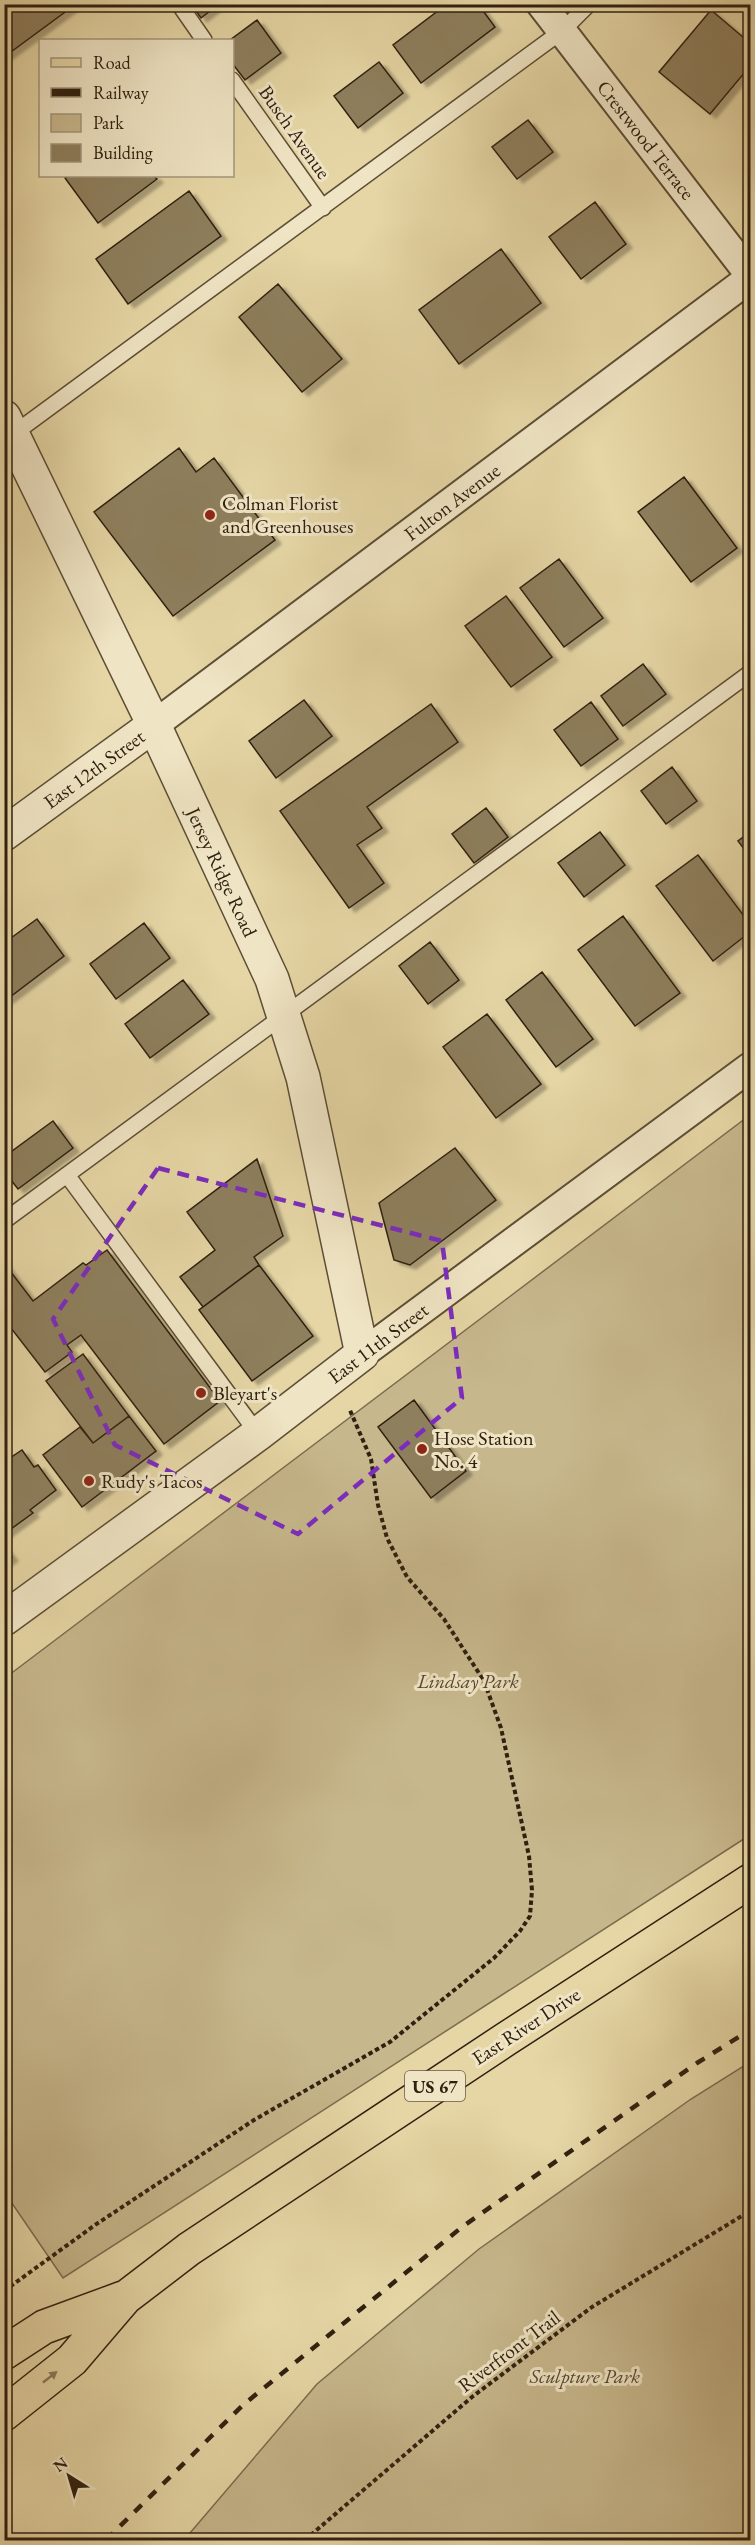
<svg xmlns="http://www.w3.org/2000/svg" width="755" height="2545" font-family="'EB Garamond',serif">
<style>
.green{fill:#c7b78c;stroke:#7b6c4e;stroke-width:1.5}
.building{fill:#8e7f5d;stroke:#2f2010;stroke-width:1.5;filter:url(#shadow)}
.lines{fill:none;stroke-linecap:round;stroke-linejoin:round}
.service-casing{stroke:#5d4e35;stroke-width:18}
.minor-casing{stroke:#5d4e35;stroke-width:32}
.tertiary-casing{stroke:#5d4e35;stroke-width:36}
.primary-casing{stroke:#2f2010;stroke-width:36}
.path{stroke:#2f2010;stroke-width:4;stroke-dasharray:4.5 3;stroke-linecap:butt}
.service{stroke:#efe4c4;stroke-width:15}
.minor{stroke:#efe4c4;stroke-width:28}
.tertiary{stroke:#efe4c4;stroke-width:33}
.primary{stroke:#e6d6a5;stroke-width:33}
.rail{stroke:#2f2010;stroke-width:4.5;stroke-dasharray:10 10;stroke-linecap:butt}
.oneway{fill:#8a7b5a}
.marked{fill:none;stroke:#7b2cbf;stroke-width:4.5;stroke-dasharray:12 8;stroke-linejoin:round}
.poi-dot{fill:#8f2418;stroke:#efe4c4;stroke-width:2}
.labels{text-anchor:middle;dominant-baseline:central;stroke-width:6;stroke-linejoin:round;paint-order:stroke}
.shield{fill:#efe4c4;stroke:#695b46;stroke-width:1.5}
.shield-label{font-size:18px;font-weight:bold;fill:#2f2010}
.street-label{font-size:20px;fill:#2f2010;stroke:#efe4c4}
.poi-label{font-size:20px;fill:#2f2010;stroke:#efe4c4;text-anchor:start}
.park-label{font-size:20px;font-style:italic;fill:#55462f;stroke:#efe4c4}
</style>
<defs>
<filter id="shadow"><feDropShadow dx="6" dy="4" stdDeviation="1.5" flood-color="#0004"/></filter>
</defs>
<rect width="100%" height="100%" fill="#e6d6a5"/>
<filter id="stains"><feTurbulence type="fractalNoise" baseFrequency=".00333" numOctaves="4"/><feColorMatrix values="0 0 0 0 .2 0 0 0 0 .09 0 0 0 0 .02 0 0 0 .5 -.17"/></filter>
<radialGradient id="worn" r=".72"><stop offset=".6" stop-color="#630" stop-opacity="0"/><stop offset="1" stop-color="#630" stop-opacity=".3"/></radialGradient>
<path class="green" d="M750 1115V1835L63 2278 5 2193V1678Z
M750 2062V2540H184L317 2384 479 2249 691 2099Z"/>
<path class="building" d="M4 4H76L4 57Z
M191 4H219L201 18Z
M447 4H478L495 27 421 83 393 45Z
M711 10 750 43V66L710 114 659 72Z
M257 20 281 53 245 80 232 63V40H230Z
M379 62 403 93 358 128 334 96Z
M528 120 553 152 517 179 492 147Z
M69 176H154L157 179 98 223 65 178Z
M189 191 221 236 128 304 96 259Z
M595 202 626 244 581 279 549 237Z
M501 249 541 303 459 364 419 310Z
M278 284 342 359 302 392 239 317Z
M179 448 196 472 214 458 275 540 173 616 94 512Z
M684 477 737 548 691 582 638 512Z
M559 559 603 618 564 647 520 588Z
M506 596 552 657 511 687 465 626Z
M643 664 666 694 623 726 601 696Z
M304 700 332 736 276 778 249 741Z
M591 702 618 739 581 766 554 730Z
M431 704 458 742 367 807 382 828 357 845 384 883 349 908 280 811Z
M672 767 697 801 666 824 641 791Z
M486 808 508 837 474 863 452 834Z
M600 832 625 865 584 897 558 863Z
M750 832V857L738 841Z
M698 855 750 924V932L713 961 656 886Z
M623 916 680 993 635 1026 578 950Z
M37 919 64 956 6 1000 4 943Z
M144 923 170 958 116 999 90 964Z
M430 942 459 980 428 1004 399 966Z
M542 972 593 1039 556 1067 506 1000Z
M183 980 209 1014 150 1058 125 1024Z
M487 1014 541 1084 496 1118 443 1047Z
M53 1121 73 1148 18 1189 4 1171V1157Z
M455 1148 496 1200 410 1265 394 1260 379 1203Z
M257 1159 283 1236 254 1257 259 1265 203 1307 180 1277 215 1250 187 1212Z
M107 1250 220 1401 164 1444 81 1335 67 1345 72 1352 45 1372 4 1319V1263L33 1301 83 1263 86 1265Z
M259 1265 313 1336 252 1381 199 1310Z
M83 1354 129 1416 93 1443 46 1381Z
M414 1400 466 1471 431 1498 378 1427Z
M129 1416 156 1451 82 1507 43 1455 80 1427 93 1443Z
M22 1450 34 1467 38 1465 56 1490 30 1510 33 1513 4 1534V1462Z
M4 1547 12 1557 4 1563Z"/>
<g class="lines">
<g class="service-casing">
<path id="service" d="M179 4 204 40
M232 80 323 208
M12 435 562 31 589 4
M67 1175 258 1434
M4 1221 750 673"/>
</g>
<g class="minor-casing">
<path id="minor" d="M541 4 750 275
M154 725 750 278
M362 1354 750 1067"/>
</g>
<g class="tertiary-casing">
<path id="tertiary" d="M4 417 154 725 272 979 303 1077 362 1354 258 1434 4 1619
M4 834 154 725"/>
</g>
<g class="primary-casing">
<path id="primary" d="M4 2353 44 2327 123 2298
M4 2414 72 2360 125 2298 189 2249 506 2039 750 1881"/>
</g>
<path class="path" d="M4 2291 95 2225 254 2120 390 2042 494 1958 520 1931 530 1916 532 1890 529 1856 501 1728 484 1681 444 1619 407 1577 387 1538 378 1505 371 1459 349 1408
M305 2540 472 2397 592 2307 750 2211"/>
<use href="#service" class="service"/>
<use href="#minor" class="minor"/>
<use href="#tertiary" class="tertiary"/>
<use href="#primary" class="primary"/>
<path class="rail" d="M106 2540 243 2405 462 2227 697 2063 750 2030"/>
</g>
<defs><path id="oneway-solid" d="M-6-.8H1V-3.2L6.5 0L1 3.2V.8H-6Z" transform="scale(1.5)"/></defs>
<use class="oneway" href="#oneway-solid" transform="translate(50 2377) rotate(-38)"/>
<path class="marked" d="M158 1168 442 1241 462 1398 298 1534 115 1445 53 1319Z"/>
<g class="poi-dot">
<circle cx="210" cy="515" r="6"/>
<circle cx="201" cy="1393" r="6"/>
<circle cx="422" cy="1449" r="6"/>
<circle cx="89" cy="1481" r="6"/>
</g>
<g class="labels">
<rect class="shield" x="405" y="2071" width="60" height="30" rx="4.5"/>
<g class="shield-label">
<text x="435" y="2086">US 67</text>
</g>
<g class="street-label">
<text transform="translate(295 132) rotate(55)">Busch Avenue</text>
<text transform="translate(646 140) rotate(52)">Crestwood Terrace</text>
<text transform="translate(452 502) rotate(-37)">Fulton Avenue</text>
<text transform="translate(94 769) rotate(-36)">East 12th Street</text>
<text transform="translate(222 872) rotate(65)">Jersey Ridge Road</text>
<text transform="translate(378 1343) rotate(-37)">East 11th Street</text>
<text transform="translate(526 2026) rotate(-33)">East River Drive</text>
<text transform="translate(509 2351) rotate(-37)">Riverfront Trail</text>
</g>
<g class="poi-label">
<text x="222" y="503">Colman Florist<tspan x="222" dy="23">and Greenhouses</tspan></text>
<text x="213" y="1393">Bleyart's</text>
<text x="434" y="1438">Hose Station<tspan x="434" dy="23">No. 4</tspan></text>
<text x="101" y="1481">Rudy's Tacos</text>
</g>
<g class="park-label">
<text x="468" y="1681">Lindsay Park</text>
<text x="585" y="2376">Sculpture Park</text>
</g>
</g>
<rect width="755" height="2545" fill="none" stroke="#e6d6a5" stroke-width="24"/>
<rect x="6" y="6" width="743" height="2533" fill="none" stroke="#2f2010" stroke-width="3"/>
<rect x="12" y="12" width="731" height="2521" fill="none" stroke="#2f2010" stroke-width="1.5"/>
<rect x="39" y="39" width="195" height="138" fill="#efe4c4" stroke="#a2967c" stroke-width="1.5"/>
<rect x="51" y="58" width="30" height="9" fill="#e6d6a5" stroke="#a2967c" stroke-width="1.5"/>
<text x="93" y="69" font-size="18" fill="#2f2010">Road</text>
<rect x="51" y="88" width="30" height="9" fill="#2f2010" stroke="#a2967c" stroke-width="1.5"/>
<text x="93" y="99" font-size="18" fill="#2f2010">Railway</text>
<rect x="51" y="114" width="30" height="18" fill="#c7b78c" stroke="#a2967c" stroke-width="1.5"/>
<text x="93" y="129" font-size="18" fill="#2f2010">Park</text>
<rect x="51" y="144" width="30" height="18" fill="#8e7f5d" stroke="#a2967c" stroke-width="1.5"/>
<text x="93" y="159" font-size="18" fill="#2f2010">Building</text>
<g transform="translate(69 2476) rotate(323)" stroke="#efe4c4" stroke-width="4.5" paint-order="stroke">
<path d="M0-4.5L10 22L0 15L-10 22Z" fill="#2f2010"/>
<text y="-9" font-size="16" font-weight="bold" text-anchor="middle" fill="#2f2010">N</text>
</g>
<rect width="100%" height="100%" filter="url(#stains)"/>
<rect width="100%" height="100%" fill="url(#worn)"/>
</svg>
